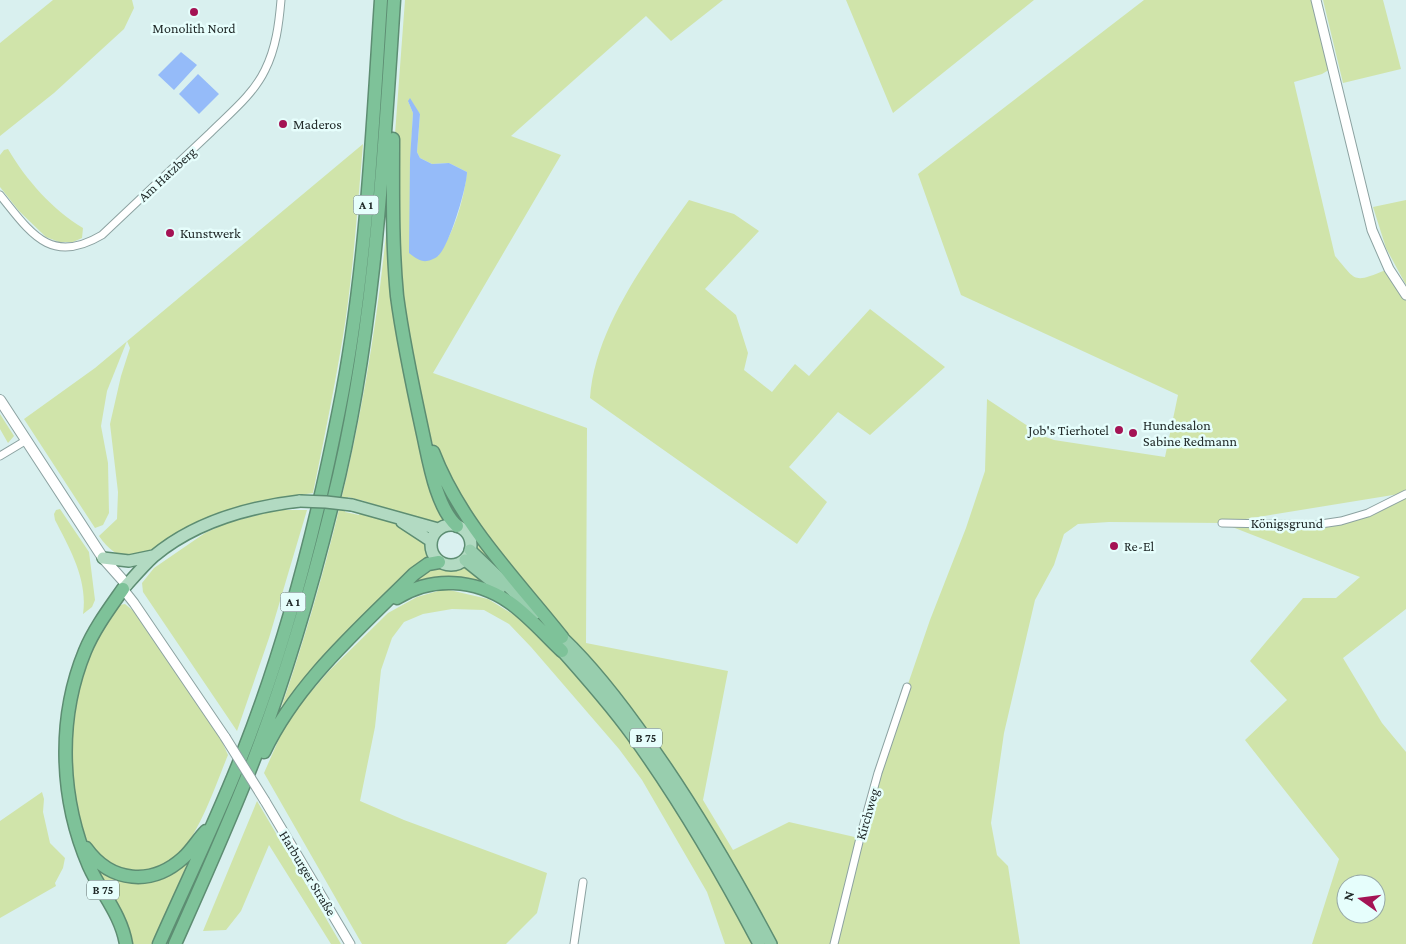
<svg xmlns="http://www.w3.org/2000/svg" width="1406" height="944" font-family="'Crimson Pro',serif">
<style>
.green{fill:#d0e4aa;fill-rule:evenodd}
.water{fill:#95bbf9}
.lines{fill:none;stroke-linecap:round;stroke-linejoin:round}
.minor-casing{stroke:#8ca2a1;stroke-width:9}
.tertiary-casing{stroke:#8ca2a1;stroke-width:11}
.secondary-casing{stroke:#8ca2a1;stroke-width:12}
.primary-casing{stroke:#5d8d72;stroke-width:14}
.trunk-casing{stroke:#5d8d72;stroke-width:14}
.motorway-casing{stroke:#5d8d72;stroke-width:15}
.minor{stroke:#fff;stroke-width:7}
.tertiary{stroke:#fff;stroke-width:9}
.secondary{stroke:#fff;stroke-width:10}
.primary{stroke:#b2dac2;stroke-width:11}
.trunk{stroke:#98ceae;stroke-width:11}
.motorway{stroke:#7ec299;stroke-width:12}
.tertiary-bridge-casing{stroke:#8ca2a1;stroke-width:11;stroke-linecap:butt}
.primary-bridge-casing{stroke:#5d8d72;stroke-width:14;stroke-linecap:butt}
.tertiary-bridge{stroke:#fff;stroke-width:9}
.primary-bridge{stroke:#b2dac2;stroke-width:11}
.poi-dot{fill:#a41354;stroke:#e6fefc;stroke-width:2}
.labels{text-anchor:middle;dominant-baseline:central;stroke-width:5;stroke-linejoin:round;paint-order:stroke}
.shield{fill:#e6fefc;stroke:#5c6a68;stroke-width:1}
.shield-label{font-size:12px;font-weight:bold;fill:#212a29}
.poi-label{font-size:14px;fill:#212a29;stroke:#e6fefc;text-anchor:start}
.street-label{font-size:14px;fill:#212a29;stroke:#e6fefc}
</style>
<rect width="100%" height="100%" fill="#d9f0ef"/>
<path class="green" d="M53 0H132L134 8 124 29 54 93 0 136V43Z
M405 0H723L671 41 646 16 511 136 561 155 433 373 587 428 586 643 728 671 703 800 733 850 789 822 859 838 907 687 930 620 966 528 985 471 987 399 1043 436 1054 440 1165 457 1178 395 961 295 918 174 1144 0H1316L1332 68 1322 74 1294 82 1335 256C1357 282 1353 283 1386 270L1406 300V491L1399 494 1227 522 1273 523 1341 521 1406 494V609L1343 658 1382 723 1406 752V944H1312L1339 859 1245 740 1287 700 1250 661 1303 598H1336L1360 577 1222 523 1109 522 1078 524 1064 534 1054 565 1035 600 1004 733 991 823 997 855 1008 866 1020 944H777L763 918 504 561 446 474 432 442 422 411 410 351 397 242 393 161ZM408 101 420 114 417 152 420 158 432 164 449 163 467 172C464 200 454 233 438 256L410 168 413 113ZM1346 884H1376V914H1346Z
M846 0H1034L893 113Z
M1323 0H1383L1401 69 1343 83Z
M363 144C358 202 354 260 346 317 337 376 325 434 313 493L255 502 207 518 134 559C119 558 108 549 99 536L117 519 118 492 110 424 121 376 130 348 127 341 107 391 101 426 108 463 109 513 103 525 95 528 24 419 95 368Z
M8 149C26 180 53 210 83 228L82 238 73 242H59L46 237 19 211 0 187V155L4 150Z
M689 200 734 214 759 231 705 289 736 315 748 353 744 370 772 392 795 364 809 376 870 309 945 367 870 435 838 412 789 467 827 502 797 544 590 398C595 327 649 256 689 200Z
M1406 200V285L1386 248 1373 207Z
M387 224 390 268 446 520 444 523 434 524 364 501 348 497 345 512 359 515 361 511 393 521 425 539 430 558 277 720C333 559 371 393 387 224Z
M0 414 14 436 8 443 0 429Z
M437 468 509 577 475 554 473 538 470 531 460 524 444 500Z
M60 509 89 552 95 600 92 607 83 614C88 580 70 549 55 520L54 514 56 510Z
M278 510H307L269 638 237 731 143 592 142 583 154 568 205 533 227 523Z
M438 566 446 569 468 567 501 593 475 583 407 589 426 569Z
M445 589 488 599 532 626 600 702 635 746 688 827 755 944H725L707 892 642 780 619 749 531 647 509 624 484 610 452 609 423 614 404 622 392 638 381 670 375 727 360 801 404 820 547 873 537 913 506 944H362L264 773 282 732 296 709 329 671 388 613 417 597Z
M125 604 141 617 216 728 228 755C216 784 198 839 174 859 160 871 138 874 121 868 110 864 98 856 91 846 67 816 68 728 76 691 82 664 100 632 116 610L120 605Z
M42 792 44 799 43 812 50 843 65 858 63 868 55 883 56 886 0 918V821Z
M257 801 341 944H331L269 845 241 911 226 930 203 931Z
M193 851 152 944H130L89 856 132 879Z"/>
<path class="water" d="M181 52 197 65 174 90 158 75Z
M198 74 219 94 199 114 179 94Z
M410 98 420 114 417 152 420 158 432 164 449 163 467 172C467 187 449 247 438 256 436 258 429 261 427 261 420 262 414 257 409 253L410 159 413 113 408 101Z"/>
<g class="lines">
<g class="minor-casing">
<path id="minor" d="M0 195C30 232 50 266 102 235 138 201 174 167 210 133 229 114 253 95 265 70 276 48 279 24 281 0
M0 456 25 441
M1222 523 1314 525 1341 521 1368 513 1406 494
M574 944 583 882
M834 944 860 838 878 773 907 687"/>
</g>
<g class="tertiary-casing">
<path id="tertiary" d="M1316 0 1372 230 1389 269 1406 295
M123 589 134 603 225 737
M265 801 350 944"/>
</g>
<g class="secondary-casing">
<path id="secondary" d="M0 400 103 558 127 585"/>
</g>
<g class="primary-casing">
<path id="primary" d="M352 505 438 529
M402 522 431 541
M431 545a20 20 0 1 1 40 0a20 20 0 1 1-40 0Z
M103 558 129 561 153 556
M123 589C133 578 143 566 154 556 196 521 248 507 300 501"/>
</g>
<g class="trunk-casing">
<path id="trunk" d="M470 550 536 613
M465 560 500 588
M555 631C586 658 613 693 637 726 688 795 731 869 771 944
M556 644C582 673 609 703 632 735 680 801 721 872 759 944"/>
</g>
<g class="motorway-casing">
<path id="motorway" d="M393 139C393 191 392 244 397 296 403 342 413 388 423 434 429 461 436 507 457 526
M433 452C460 523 516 579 562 637
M123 589C109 609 94 629 85 651 57 719 60 799 89 866 101 893 121 914 126 944
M397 598C432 576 475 579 509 602 528 615 545 635 562 651
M264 752C297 682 360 628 414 574L428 564 439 562
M86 848C111 883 152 886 183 858 192 850 198 839 206 831
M159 944C187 881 217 819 242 755 286 644 316 527 339 410 366 276 372 137 381 0
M175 944C203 881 231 819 256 754 287 672 312 587 333 501 374 337 383 168 394 0"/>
</g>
<use href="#minor" class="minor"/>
<use href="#tertiary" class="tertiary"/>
<use href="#secondary" class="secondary"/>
<use href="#primary" class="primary"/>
<use href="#trunk" class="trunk"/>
<use href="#motorway" class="motorway"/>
<g class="tertiary-bridge-casing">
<path id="tertiary-bridge" d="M225 737 265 801"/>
</g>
<g class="primary-bridge-casing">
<path id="primary-bridge" d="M300 501 326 502 352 505"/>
</g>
<use href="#tertiary-bridge" class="tertiary-bridge"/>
<use href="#primary-bridge" class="primary-bridge"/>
</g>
<g class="poi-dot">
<circle cx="194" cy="12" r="5"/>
<circle cx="283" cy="124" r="5"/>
<circle cx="170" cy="233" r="5"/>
<circle cx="1119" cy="430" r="5"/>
<circle cx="1133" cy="433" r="5"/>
<circle cx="1114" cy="546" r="5"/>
</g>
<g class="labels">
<g class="shield">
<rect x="353.5" y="195.5" width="25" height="19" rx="4"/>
<rect x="280.5" y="592.5" width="25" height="19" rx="4"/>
<rect x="630" y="728.5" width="32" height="19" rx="4"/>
<rect x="87" y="880.5" width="32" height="19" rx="4"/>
</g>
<g class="shield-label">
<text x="366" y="205">A 1</text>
<text x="293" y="602">A 1</text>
<text x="646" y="738">B 75</text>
<text x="103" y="890">B 75</text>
</g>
<g class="poi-label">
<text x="194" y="28" text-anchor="middle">Monolith Nord</text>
<text x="293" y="124">Maderos</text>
<text x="180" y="233">Kunstwerk</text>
<text x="1143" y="425">Hundesalon<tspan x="1143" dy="16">Sabine Redmann</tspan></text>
<text x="1109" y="430" text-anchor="end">Job's Tierhotel</text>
<text x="1124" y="546">Re-El</text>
</g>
<g class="street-label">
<text transform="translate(167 174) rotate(-43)">Am Hatzberg</text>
<text x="1287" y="523">Königsgrund</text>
<text transform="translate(867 814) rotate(-74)">Kirchweg</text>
<text transform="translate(308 873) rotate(59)">Harburger Straße</text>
</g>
</g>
<g transform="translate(1361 899) rotate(284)"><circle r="24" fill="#e6fefc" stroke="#97a9a8"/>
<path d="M0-4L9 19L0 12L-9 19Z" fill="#a41354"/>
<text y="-8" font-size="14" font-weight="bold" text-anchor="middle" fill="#212a29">N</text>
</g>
</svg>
